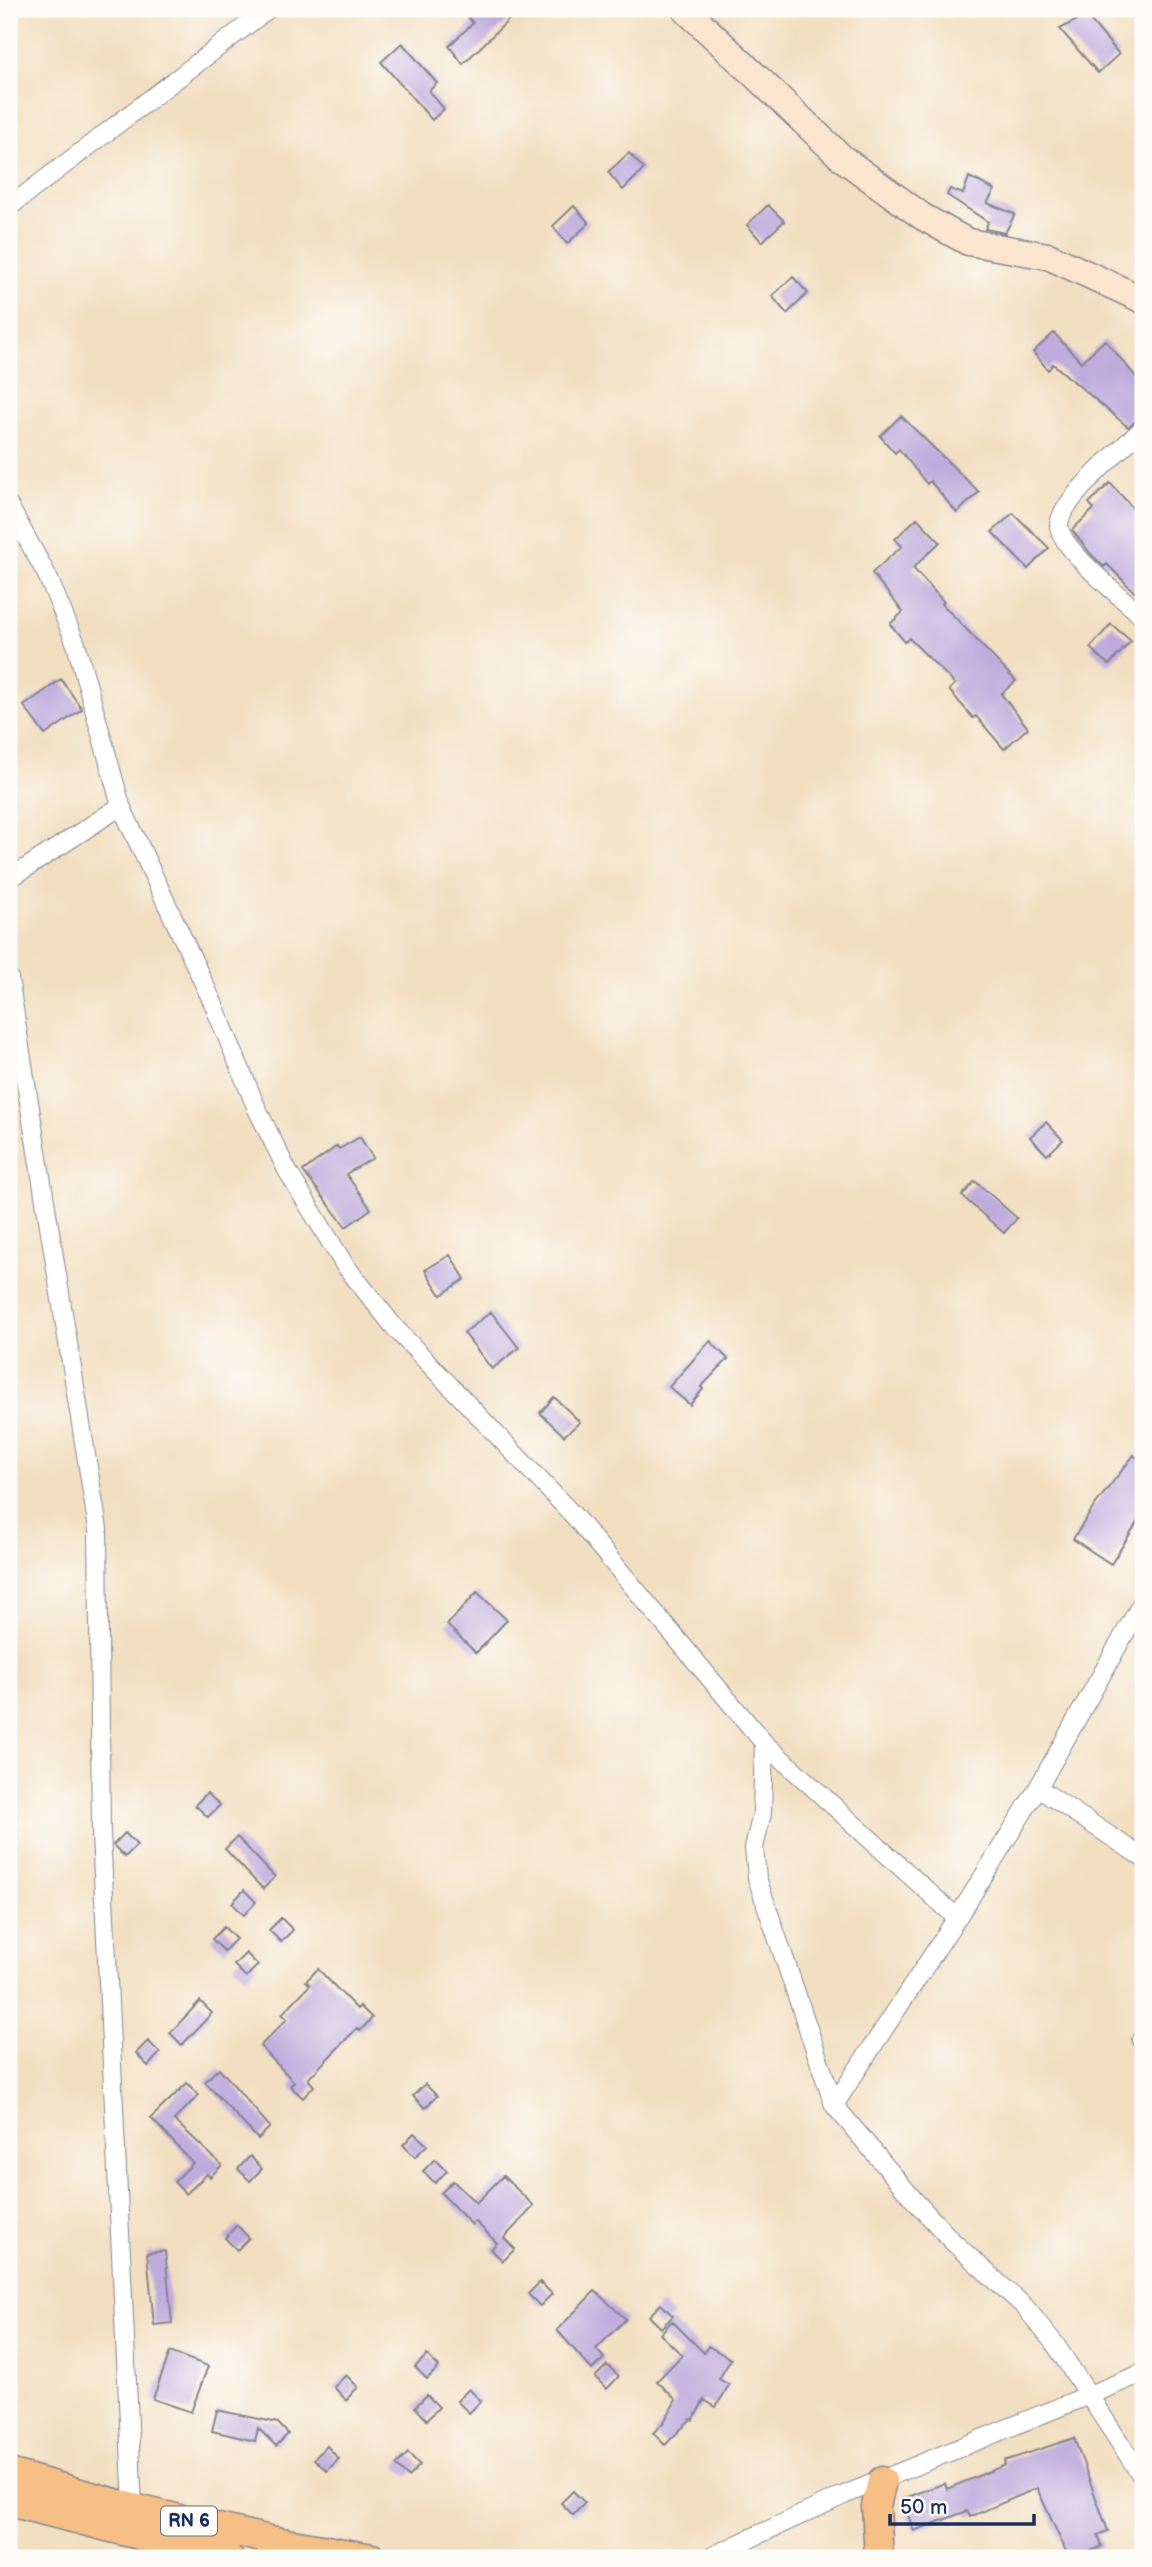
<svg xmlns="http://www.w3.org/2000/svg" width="1152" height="2567" font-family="'Balsamiq Sans',sans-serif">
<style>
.building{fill:#bfaadd}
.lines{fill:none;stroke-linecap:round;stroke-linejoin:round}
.street-casing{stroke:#86868f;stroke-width:20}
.secondary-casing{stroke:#86868f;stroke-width:29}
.primary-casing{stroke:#86868f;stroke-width:31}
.street{stroke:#fff;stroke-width:18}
.secondary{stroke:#fbe5cf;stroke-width:26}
.primary{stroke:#f5bf86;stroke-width:28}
.labels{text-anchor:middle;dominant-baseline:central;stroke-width:5;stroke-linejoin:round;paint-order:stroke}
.shield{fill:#fdfcf7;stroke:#5f6c8c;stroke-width:2}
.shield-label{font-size:18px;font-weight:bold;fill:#1b2f5e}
</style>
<rect width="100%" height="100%" fill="#fdfcf7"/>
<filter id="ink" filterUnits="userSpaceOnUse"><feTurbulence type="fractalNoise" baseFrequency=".0143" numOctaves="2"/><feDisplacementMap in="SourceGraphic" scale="14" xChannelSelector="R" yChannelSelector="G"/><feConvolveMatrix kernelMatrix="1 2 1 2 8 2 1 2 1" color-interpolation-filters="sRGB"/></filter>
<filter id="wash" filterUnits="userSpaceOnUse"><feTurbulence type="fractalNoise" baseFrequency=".00686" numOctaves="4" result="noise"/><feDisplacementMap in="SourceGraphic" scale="28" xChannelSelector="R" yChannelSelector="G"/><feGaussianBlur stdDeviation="1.57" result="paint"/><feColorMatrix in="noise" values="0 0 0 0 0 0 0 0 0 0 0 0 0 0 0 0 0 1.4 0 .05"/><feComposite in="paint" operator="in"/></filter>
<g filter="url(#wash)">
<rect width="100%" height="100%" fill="#f2dec0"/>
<g id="blocks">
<path class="building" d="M461 9H520L463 64 449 46 473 23Z
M1086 15 1119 54 1098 73 1060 29Z
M402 43 437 83 429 91 444 109 432 120 381 62Z
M629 153 644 169 623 190 608 172Z
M969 177 995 190 987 203 1015 214 1005 233 985 229 988 222 947 195 950 189 963 194Z
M768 205 784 221 762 242 747 225Z
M574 206 589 223 567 244 553 226Z
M793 277 808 293 787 314 772 296Z
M1054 333 1081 362 1105 340 1143 385V417L1128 427 1053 364 1048 370 1033 352Z
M901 416 979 492 957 513 930 481 927 484 899 449 895 453 880 436Z
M1110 483 1143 519V601L1107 564 1104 567 1090 553 1072 530 1094 509 1089 503Z
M1013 513 1049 548 1028 569 992 532Z
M917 518 940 542 913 568 944 602 942 604 1016 681 1001 694 1028 728 1004 749 976 716 973 718 949 690 955 684 909 638 905 642 890 624 903 612 872 573 902 546 895 539Z
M1111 624 1131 641 1109 665 1090 648Z
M61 679 82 709 45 735 24 706Z
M1046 1122 1063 1140 1047 1155 1030 1137Z
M360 1137 373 1158 346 1174 371 1209 346 1227 303 1171 337 1146 339 1149Z
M975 1181 1017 1218 1004 1233 962 1196Z
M450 1255 465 1279 441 1295 425 1270Z
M491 1312 519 1348 492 1369 464 1333Z
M710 1341 728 1359 701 1387 703 1389 690 1405 669 1387Z
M554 1397 580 1422 564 1436 540 1413Z
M1134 1455 1143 1463V1513L1111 1564 1073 1539 1095 1505Z
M477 1592 507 1620 476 1653 447 1625Z
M207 1793 220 1805 208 1817 195 1805Z
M125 1833 137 1845 125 1857 113 1845Z
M237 1837 275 1877 263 1889 225 1849Z
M244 1890 256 1902 244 1915 232 1903Z
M281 1918 293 1930 281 1942 269 1930Z
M224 1927 236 1939 224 1951 212 1939Z
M246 1953 258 1965 246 1977 234 1965Z
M318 1969 357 2009 360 2006 372 2018 360 2031 357 2028 308 2079 314 2086 303 2098 290 2086 294 2082 260 2046 287 2019 282 2014 310 1985 306 1981Z
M200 2001 212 2013 182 2045 170 2033Z
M148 2041 160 2053 148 2066 136 2053Z
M219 2068 270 2127 258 2139 205 2082Z
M187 2083 199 2095 174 2120 222 2165 210 2177 207 2174 186 2194 174 2182 193 2163 151 2118Z
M425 2084 437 2096 425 2108 413 2096Z
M414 2133 427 2145 415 2157 403 2145Z
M250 2156 262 2169 250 2181 238 2169Z
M435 2159 447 2171 435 2183 423 2171Z
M503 2176 534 2206 504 2238 515 2249 503 2261 491 2249 497 2243 475 2221 472 2225 441 2193 453 2181 476 2203Z
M237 2225 249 2238 237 2250 225 2238Z
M165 2251 172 2323 154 2325 147 2253Z
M540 2282 552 2294 540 2306 528 2294Z
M595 2291 626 2319 596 2349 604 2358 592 2370 557 2330Z
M661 2304 673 2316 661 2328 649 2316Z
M672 2321 704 2353 708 2346 731 2359 719 2379 729 2385 716 2407 704 2400 693 2420 691 2419 665 2445 653 2433 664 2422 676 2400 657 2381 682 2355 660 2334Z
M170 2352 208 2366 191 2412 153 2399Z
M427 2355 439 2367 427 2379 415 2367Z
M607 2365 619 2376 607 2389 595 2377Z
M346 2375 358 2387 346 2400 334 2387Z
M469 2389 481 2401 469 2413 457 2401Z
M427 2395 439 2407 427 2420 415 2407Z
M217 2410 278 2423 288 2434 276 2446 258 2428 255 2441 212 2431Z
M1074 2438 1108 2531 1098 2535 1102 2547 1069 2558 1037 2488 970 2517 967 2511 914 2531 902 2499 945 2483 947 2489 1005 2465 1004 2461Z
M327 2446 339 2459 327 2471 314 2459Z
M408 2453 420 2465 408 2477 396 2465Z
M573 2491 585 2503 573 2515 561 2503Z"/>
</g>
</g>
<g filter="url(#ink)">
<use href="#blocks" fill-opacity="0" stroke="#86868f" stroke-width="2"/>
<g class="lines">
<g class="street-casing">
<path id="street" d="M9 207 268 9
M1143 428C1125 446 1058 502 1059 526 1061 550 1124 599 1143 617
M9 506 47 575 76 644 121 806
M9 879 121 806 213 1003 257 1109 288 1172 344 1264 395 1328 574 1516 764 1743 956 1917
M9 978 98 1529 101 1833 133 2508
M764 1743 762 1813 754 1848 757 1878 834 2105 914 2200 953 2242 1025 2307 1055 2344 1143 2478
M1038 1788 1143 1858
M1141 2040 1143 2042
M834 2105 968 1901 1038 1788 1143 1601
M708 2558 844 2495 1143 2373"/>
</g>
<g class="secondary-casing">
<path id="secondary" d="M685 9 842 158 923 217 968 242 1048 256 1143 300"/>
</g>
<g class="primary-casing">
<path id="primary" d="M9 2473 133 2508 270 2540 372 2558
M9 2502 229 2558
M879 2558 876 2506 882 2481"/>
</g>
<use href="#street" class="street"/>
<use href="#secondary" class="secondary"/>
<use href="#primary" class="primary"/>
</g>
</g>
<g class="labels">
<rect class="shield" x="161" y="2506.5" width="56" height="29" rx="5"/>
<g class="shield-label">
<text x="189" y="2521">RN 6</text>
</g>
</g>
<rect width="1152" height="2567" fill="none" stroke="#fdfcf7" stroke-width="35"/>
<path d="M890 2514v10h144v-10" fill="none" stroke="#1b2f5e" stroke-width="3.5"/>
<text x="900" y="2514" font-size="21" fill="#1b2f5e" stroke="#fdfcf7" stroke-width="5" paint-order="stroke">50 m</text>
</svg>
